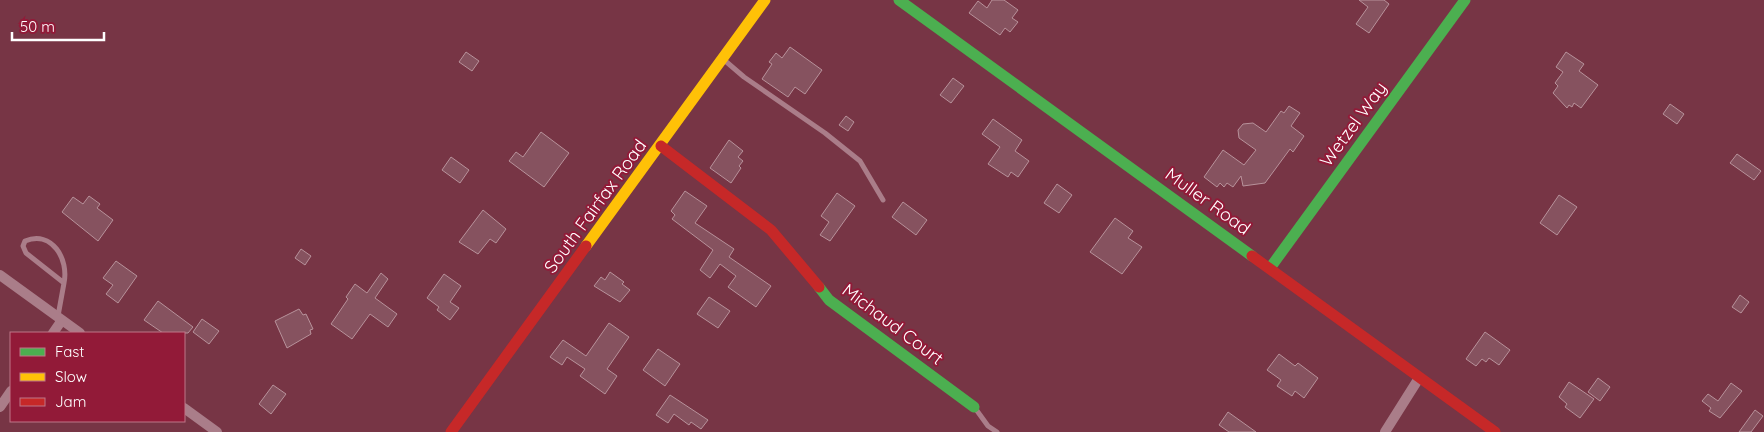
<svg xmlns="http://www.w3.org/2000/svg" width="1764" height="432" font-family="Quicksand,sans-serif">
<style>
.building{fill:#86525f;stroke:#b8929b}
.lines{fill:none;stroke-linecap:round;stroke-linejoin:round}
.lane{stroke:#aa7d89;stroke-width:5}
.street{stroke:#aa7d89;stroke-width:10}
.fast{stroke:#4caf50;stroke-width:11}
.slow{stroke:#ffc107;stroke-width:11}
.jam{stroke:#c62828;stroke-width:11}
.labels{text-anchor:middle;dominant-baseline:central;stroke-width:4;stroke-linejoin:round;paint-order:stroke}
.street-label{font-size:18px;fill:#fff;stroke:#921a38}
</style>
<rect width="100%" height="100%" fill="#773545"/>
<path class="building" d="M992 0H1004L1018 10 1012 18 1018 22 1010 32 1005 28 1000 35 969 13 978 1 987 8Z
M1359 0H1384L1389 4 1369 33 1356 24 1368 7Z
M790 47 822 70 805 94 795 87 788 97 762 79 772 64 769 62 776 53 782 58Z
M466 52 479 61 472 71 459 62Z
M1566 52 1584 64 1579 71 1598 85 1581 108 1574 103 1572 107 1569 105 1567 108 1553 93 1558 86 1555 83 1563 72 1556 67Z
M953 78 964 86 951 103 940 95Z
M1670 104 1684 114 1677 124 1663 114Z
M1289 106 1300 113 1291 126 1304 136 1293 152 1290 149 1265 183 1243 186 1241 176 1233 187 1227 183 1224 187 1220 183 1217 187 1204 177 1223 150 1244 165 1256 150 1239 138 1238 130 1243 124 1253 123 1266 132 1281 111 1284 113Z
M846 116 854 122 848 131 839 125Z
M993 119 1022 140 1015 151 1029 161 1018 177 1011 172 1008 177 988 164 1000 147 982 134Z
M541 132 569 153 544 187 509 161 516 152 523 157Z
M729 140 743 151 738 157 743 161 739 166 741 168 731 183 710 168Z
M1737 154 1761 171 1754 180 1730 163Z
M451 157 469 170 460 183 442 170Z
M1057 184 1072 195 1059 213 1044 203Z
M685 191 707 206 695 223 734 249 729 257 771 286 756 307 728 287 736 276 720 264 710 278 700 270 713 250 672 219 675 215 671 211Z
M837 193 855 206 830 241 820 235 829 222 821 216Z
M1559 195 1577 207 1557 235 1540 223Z
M89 196 100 204 97 208 113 220 98 241 62 212 73 197 83 204Z
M903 202 927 220 916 235 892 217Z
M483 210 506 229 496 243 490 239 478 254 459 242Z
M1115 218 1133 231 1128 238 1142 247 1122 274 1090 252Z
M301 249 311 256 305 265 295 258Z
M116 261 137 276 118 303 106 294 113 285 103 278Z
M610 272 624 282 622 284 630 290 620 302 594 286 601 277 605 280Z
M381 273 388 279 375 298 397 314 388 327 370 314 352 339 331 324 348 299 346 297 355 284 367 293Z
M444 274 461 286 450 302 459 308 450 320 437 310 439 307 427 298Z
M1740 295 1749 302 1741 313 1732 307Z
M709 297 730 311 718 328 697 314Z
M158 301 193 327 188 333H163L144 320Z
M299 309 303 315 306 314 313 329 310 330 311 334 287 348 275 321Z
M202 319 219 331 209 344 193 332Z
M609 323 629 337 607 369 617 376 605 394 580 376 585 369 567 357 562 365 550 357 563 340 586 356Z
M1485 332 1510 350 1499 365 1489 358 1486 362 1482 359 1476 366 1466 359Z
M658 349 680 364 665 386 643 370Z
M1279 354 1295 366 1298 363 1318 378 1304 398 1295 391 1292 396 1277 386 1281 380 1267 370Z
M1598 378 1610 387 1600 401 1588 392Z
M1569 382 1594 399 1580 418 1565 407 1567 404 1559 397Z
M1731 383 1742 391 1720 418 1709 411 1711 408 1702 401 1708 394 1718 401Z
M273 385 286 394 271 414 259 404Z
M670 395 708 420 701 429 691 422 689 425 674 414 668 423 656 415Z
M1755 410 1763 416 1751 432H1739Z
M1228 412 1256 432H1229L1219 425Z"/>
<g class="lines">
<path class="lane" d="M723 59 744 77 825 133 860 161 883 200
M58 316 64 283 26 253 23 246 25 241C52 230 69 259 64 283
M975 408 988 426 997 432"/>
<path class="street" d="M0 275 80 333
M53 333 62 320
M0 407 11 391
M184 408 217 432
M1385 432 1419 378"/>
<path class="fast" d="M899 0 1252 256
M1270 268 1465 0
M819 287 829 300 974 407"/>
<path class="slow" d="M586 246 765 0"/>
<path class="jam" d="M661 146 771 230 819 287
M1252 256 1495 432
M451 432 586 246"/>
</g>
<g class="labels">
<g class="street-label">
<text transform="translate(1353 124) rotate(-54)">Wetzel Way</text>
<text transform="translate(1208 201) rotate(36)">Muller Road</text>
<text transform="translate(595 206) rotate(-54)">South Fairfax Road</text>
<text transform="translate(893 324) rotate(37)">Michaud Court</text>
</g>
</g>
<rect x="10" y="332" width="175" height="90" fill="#921a38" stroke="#be7688"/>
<rect x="20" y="348" width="25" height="8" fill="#4caf50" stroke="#be7688"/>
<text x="55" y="357" font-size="15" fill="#ffffff">Fast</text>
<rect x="20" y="373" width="25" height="8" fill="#ffc107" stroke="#be7688"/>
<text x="55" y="382" font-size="15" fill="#ffffff">Slow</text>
<rect x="20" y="398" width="25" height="8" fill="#c62828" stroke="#be7688"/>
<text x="55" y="407" font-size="15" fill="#ffffff">Jam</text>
<path d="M12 32v8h92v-8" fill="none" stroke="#ffffff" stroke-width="2.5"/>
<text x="20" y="32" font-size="15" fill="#ffffff" stroke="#921a38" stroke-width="4" paint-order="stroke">50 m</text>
</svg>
